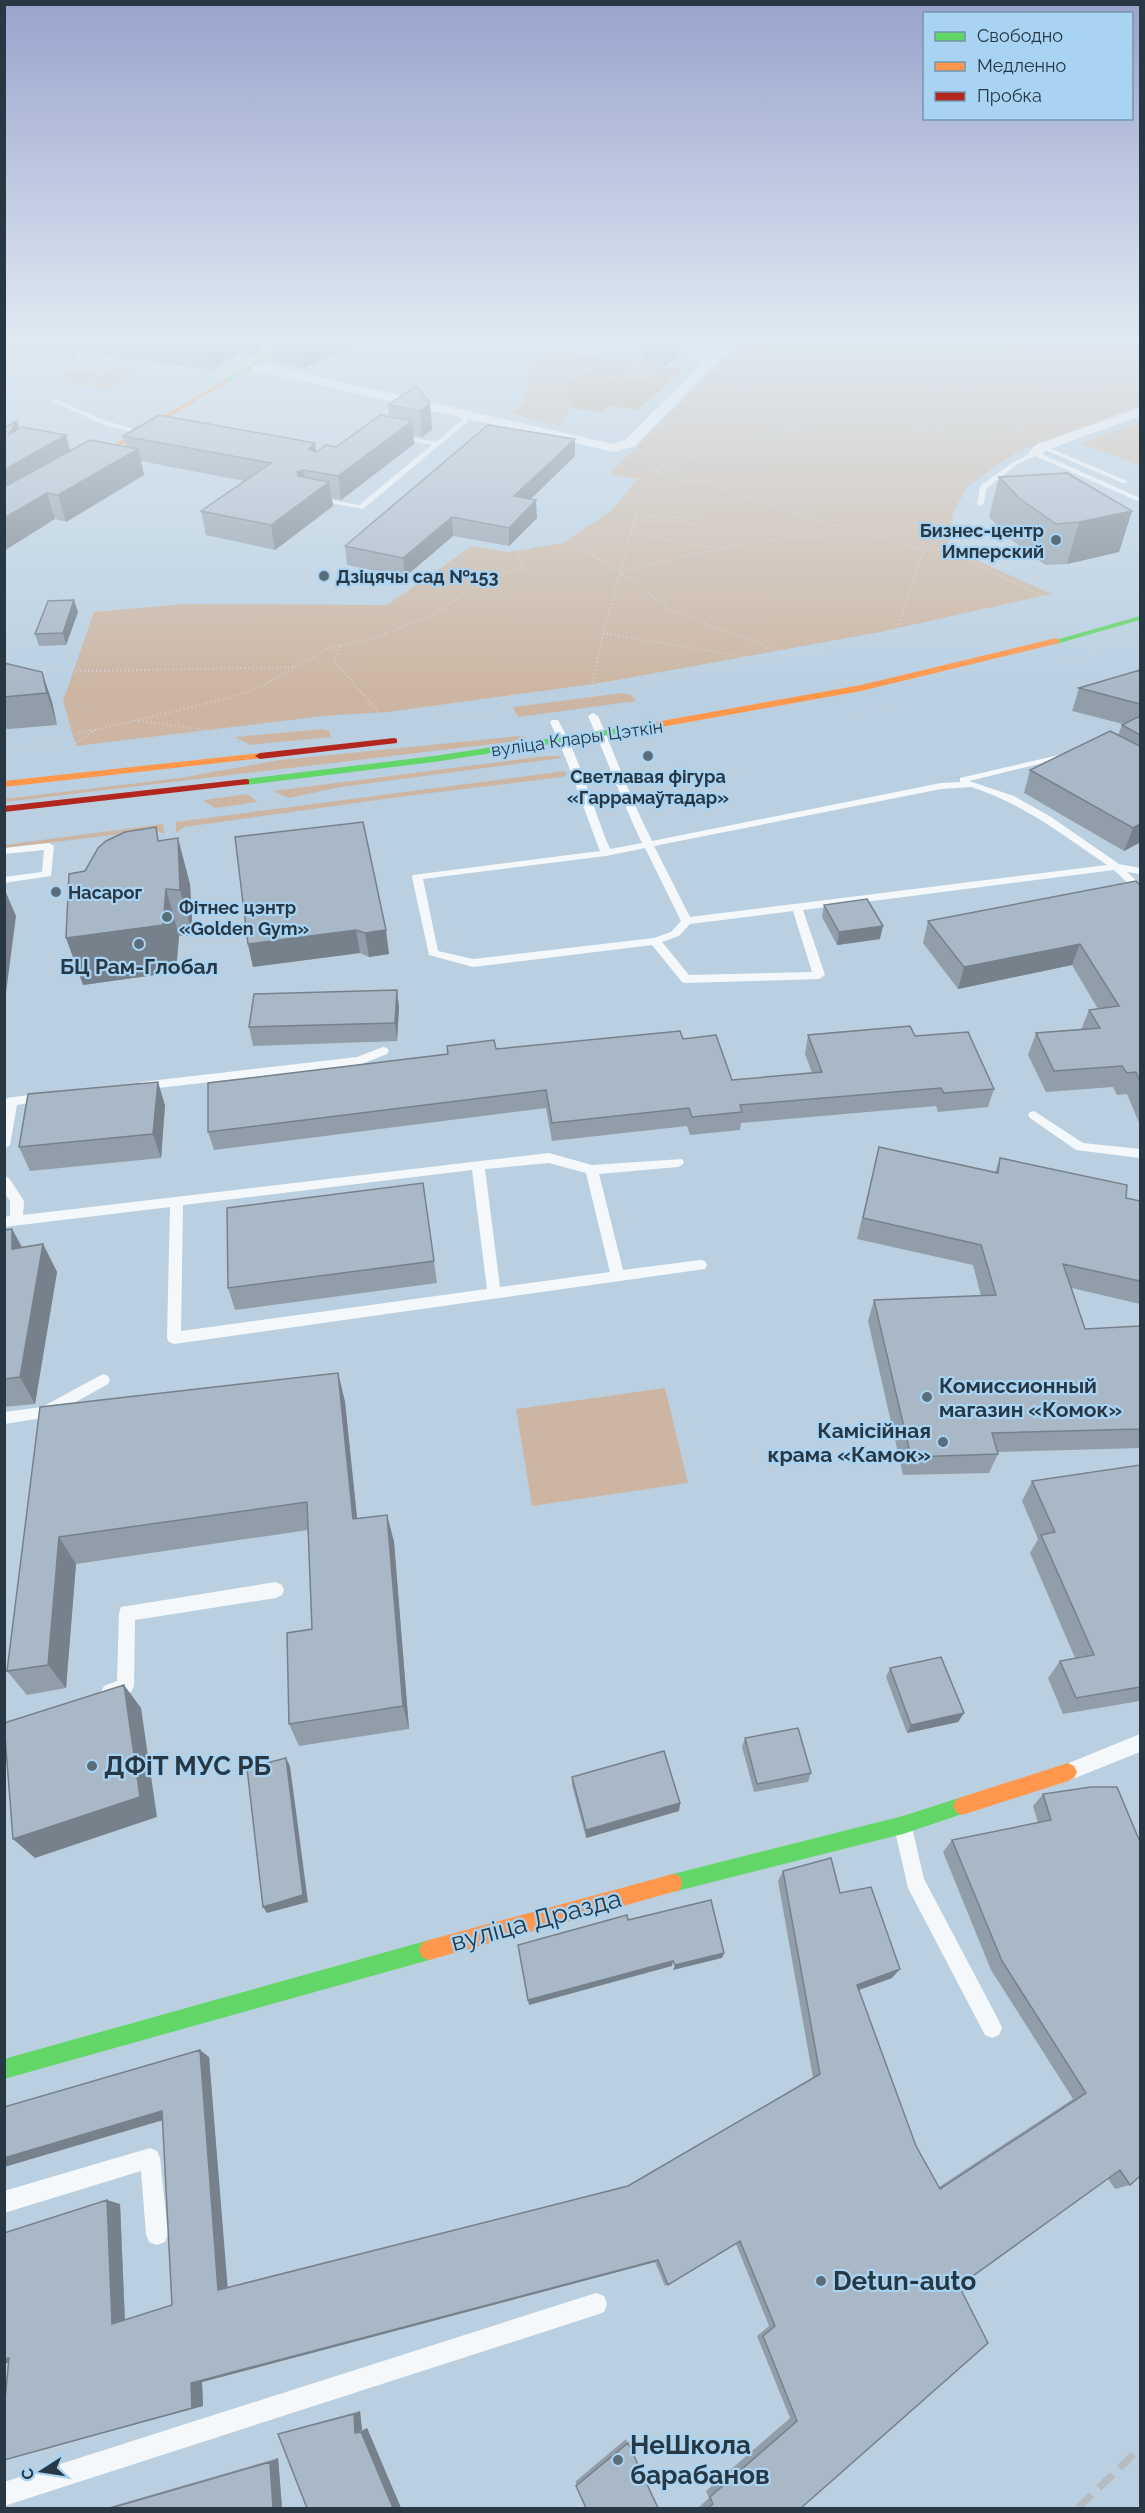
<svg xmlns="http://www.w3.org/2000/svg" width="1145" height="2513" font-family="Raleway,sans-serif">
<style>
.green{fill:#ccb6a3}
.forest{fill:#c4a688}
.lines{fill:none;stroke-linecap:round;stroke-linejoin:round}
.path-far2{stroke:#cbd2d8;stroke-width:1.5;stroke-dasharray:1 2;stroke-linecap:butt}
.path-far1{stroke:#cbd2d8;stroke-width:2;stroke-dasharray:1 3;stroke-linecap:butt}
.path{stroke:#cbd2d8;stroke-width:3;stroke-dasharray:1.5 4;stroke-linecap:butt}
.lane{fill:#f5f8fa;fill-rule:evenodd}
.street{fill:#f5f8fa;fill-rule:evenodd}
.fast{fill:#63d668;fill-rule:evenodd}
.slow{fill:#ff974d;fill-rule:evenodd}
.jam{fill:#b3261e;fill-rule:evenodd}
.rail{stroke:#b5bbbe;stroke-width:7;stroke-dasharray:19 10;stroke-linecap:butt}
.wall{fill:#919eaa}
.shaded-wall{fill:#76818b}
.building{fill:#a9b8c6;stroke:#76818b;stroke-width:1.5}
.poi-dot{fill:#5a6d7b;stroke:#a9d3f2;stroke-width:2}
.labels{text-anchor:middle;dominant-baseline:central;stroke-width:4.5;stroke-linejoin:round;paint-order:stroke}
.far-poi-label{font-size:18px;font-weight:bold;fill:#273844;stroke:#a9d3f2;text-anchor:start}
.far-street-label{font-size:18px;fill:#273844;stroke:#a9d3f2}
.poi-label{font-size:21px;font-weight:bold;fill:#273844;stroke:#a9d3f2}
.near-poi-label{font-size:26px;font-weight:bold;fill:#273844;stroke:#a9d3f2;text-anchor:start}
.near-street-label{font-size:26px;fill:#273844;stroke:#a9d3f2}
</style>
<rect width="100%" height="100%" fill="#bad0e1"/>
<path class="green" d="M746 339H1140V405L1015 453 968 486 953 512 948 547 1051 594 880 632 600 683 388 712 323 716 76 746 63 701 94 612 184 604 387 605 472 546 508 552 563 543 611 511 638 479 609 474Z
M546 350 668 367 657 369 654 375 636 380 625 377 609 380V376L623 373 587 370 571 377 572 390 567 393 571 408 559 426 511 413 525 402 521 399 542 352Z
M114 367 138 370 108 390 83 386Z
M73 370 98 374 81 384 55 380Z
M1140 422V466L1081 443Z
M623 693 631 695 636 701 518 717 513 707Z
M323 729 329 731 331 737 250 745 235 737Z
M519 736 527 737 509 742 5 802 4 799 180 778 280 760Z
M546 756H560L562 758 341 787 289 798 273 791Z
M565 771 567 775 562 777 399 797 184 827 176 833V822Z
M247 794 258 802 215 808 203 800Z
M163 824 164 834 155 830 5 848 4 845Z
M665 1388 688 1483 532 1506 516 1409Z"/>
<path class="forest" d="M668 367 683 369 638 410 608 406 601 412 571 408 567 393 572 390 563 385C580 368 603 367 625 369L623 373 609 376V379L625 377 636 380 654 375 657 369Z"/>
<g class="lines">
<path class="path-far2" d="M365 339 381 341
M492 339 515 342 540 353 518 400 522 402 517 406
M850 339 854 346 984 395 1026 433
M886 339C922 361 1047 394 1089 388 1107 385 1124 375 1140 367
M332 350 356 365
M88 356 166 367 161 370
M79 362 138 370 108 390 53 380Z
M79 362 83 359
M352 366 438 381 467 390 518 400
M67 369 101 374
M138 370 158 373
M724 379 762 397 849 411 1007 446
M83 386 123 361
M4 393 29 386H42
M692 413 726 392 721 380
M63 437 86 435
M639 461 661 466 766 504 838 527
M656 471 687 481 702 483
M552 479 563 480
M635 520 699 524 700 519 637 515
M553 527 559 519 547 506 563 480 583 461
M633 527 636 515 661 466 952 382 969 366"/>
<path class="path-far1" d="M554 525 544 537 572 542 642 587 670 610 791 656
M833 525 924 550H945L1054 601
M631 533 713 548
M621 572 671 559 761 541 855 533
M603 633 763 660
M895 636 924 550
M340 646 335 662 383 717
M1048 668 1096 655
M40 672 296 667
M636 684 953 624 1140 576
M591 690 603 633 633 525
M855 716 921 699
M135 720 226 733
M410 722 506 711 503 703
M30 746 65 751 96 729
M4 747 26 746 230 698 260 687 326 649 375 637 433 615 485 579 523 568 519 555 544 537 524 531"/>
<path class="path" d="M163 840H168L169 818
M68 876 88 851 99 849"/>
<path class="lane" d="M592 339H610L720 356 717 358Z
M52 399H56L98 418 143 432 140 434 104 425 52 401Z
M466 413 471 414 467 422 363 509 310 499 314 497 359 505 432 445 394 437V435L436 442 462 420Z
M1042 445 1127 481 1129 482 1123 483 1040 448Z
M1035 451 1140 498V502L1035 456 1016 465 986 489 984 504 977 506 980 486 1012 463Z
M593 713 598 716C616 757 631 800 652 841L941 783 960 782V778L1076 751V755L969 781 1014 796 1051 817 1119 864 1140 868V874L1127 872 1140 884V892L1136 891 1114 870 803 910 825 975 819 979 686 983 682 982 652 945 473 967 429 955 412 877 413 875 600 851C583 808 570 764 550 722L552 720H558C581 760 592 807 610 849L642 843C622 802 607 758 588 716ZM971 787C1022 803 1063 835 1107 865L690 917 654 846 941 789ZM645 848 681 921 671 932 654 938 473 959 438 951 423 879 606 856ZM793 911 812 972 689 975 662 942 679 936 690 924Z
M49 843 54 846 51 876 4 883V877L42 872 44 850 4 854V848Z
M383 1047 387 1048 389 1051 387 1054 359 1065 141 1090 135 1086 141 1082 357 1057Z
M44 1093 48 1094 50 1097 48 1100 17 1105 10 1145 4 1149V1103L7 1098Z
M1034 1111 1083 1143 1140 1149V1158L1076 1150 1030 1118 1028 1115 1030 1112Z
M549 1153 592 1165 682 1159 684 1162 682 1165 678 1167 599 1174 623 1270 700 1260 705 1261 707 1265 705 1269 174 1344 169 1342 167 1338 170 1207 4 1227V1217L10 1216V1201L4 1192V1176L9 1178 24 1201 23 1215ZM549 1163 586 1173 610 1272 500 1287 485 1169ZM472 1170 487 1289 181 1331 183 1205Z
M103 1374 108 1376 110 1380 108 1384 49 1417 4 1424V1412L42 1407Z
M276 1582 282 1585 284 1590 282 1595 276 1598 135 1620 134 1686 131 1692 110 1700 104 1698 101 1692 104 1686 117 1681 119 1613 121 1607Z
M1140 1734V1752L1070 1780 1064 1777 1061 1771 1064 1765Z
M903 1818 909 1821 912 1827 924 1879 999 2021 1002 2028 999 2035 992 2038 985 2035 908 1888 894 1827 897 1821Z
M150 2148 157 2151 160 2158 168 2234 165 2242 157 2245 149 2242 146 2234 141 2171 4 2213V2191Z
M596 2293 604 2296 607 2304 604 2312 596 2315 4 2506V2482Z"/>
<path class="street" d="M727 339H740L635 446 614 452 253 370 247 366 253 362 613 444 625 440Z
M1140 408V416L1047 450 1040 456H1030L1028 453 1037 444Z"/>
<path class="fast" d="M292 339H300L228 382 223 381Z
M1140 616V620L1056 644 1052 641Z
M639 725 642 726V730L434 762 246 785 241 782 246 779 434 756Z
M962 1797 968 1800 971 1806 968 1812 903 1834 673 1892 666 1890 664 1883 666 1876 673 1874 903 1816Z
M429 1940 436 1943 439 1950 436 1957 429 1960 4 2079V2059Z"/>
<path class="slow" d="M226 379 228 382 4 514V509Z
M1056 638 1060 641 1059 643 861 691 639 731 634 728 639 725 861 685Z
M260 753 263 754V758L4 787V781Z
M1068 1763 1074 1766 1077 1772 1074 1778 1068 1781 962 1815 956 1812 953 1806 956 1800 962 1797Z
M673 1874 680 1876 682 1883 680 1890 673 1892 429 1960 422 1957 419 1950 422 1943 429 1940Z"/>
<path class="jam" d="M394 738 397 739V743L260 759 255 756 260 753Z
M246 779 249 780V784L4 812V806Z"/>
<path class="rail" d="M1078 2508 1140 2448"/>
</g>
<path class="wall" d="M4 339H257L259 352 252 357 238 354 211 370 76 352 73 358 4 348Z
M261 339H359L350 346 304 368 274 362 271 341Z
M643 339H703L702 341 694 340 685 348 679 347V354L666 366 642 363Z
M430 403 432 430 422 437 413 436 414 444 341 500 332 498 333 506 275 550 206 535 201 511 244 481 141 461 144 475 66 522 55 519 19 429 66 435 70 451 126 446 123 436 315 443 316 452 336 447 389 417 388 405Z
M575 439V456L531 499 537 518 509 546 453 536 405 577 347 565 345 546Z
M999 477 1132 511 1119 552 1067 564 1045 565 1009 538 989 517Z
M78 612 66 645 39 646 35 634Z
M4 663 42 672 52 702 57 725 9 729 4 728Z
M1140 670V843H1139L1124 851 1024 793 1030 770 1118 735 1122 725 1123 724 1072 711 1079 688Z
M363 822 389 954 369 957 360 953 253 967 248 944Z
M160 841 190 884 193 936H179L176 972 83 985 85 871Z
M1140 885V1125L1127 1094 1117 1095 1113 1087 1046 1092 1028 1055 1036 1033 1081 1030 1089 1010 1098 1009 1072 965 958 989 923 943 928 921Z
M824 905 880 939 837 945 822 917Z
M397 990 399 1008 397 1041 253 1046 249 1027Z
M808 1035 915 1036 994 1089 988 1107 938 1112 936 1106 741 1123 740 1130 690 1135 687 1126 552 1141 546 1108 214 1150 208 1132 496 1049 683 1039 732 1080 812 1073 805 1054Z
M165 1105 161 1158 30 1171 19 1147Z
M879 1147 995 1172 1000 1158 1126 1198 1140 1201V1304L1072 1288 1085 1329 1140 1326V1448L997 1452 998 1454 989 1473 903 1475 868 1321 874 1300 981 1296 973 1265 857 1239Z
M423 1183 437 1283 235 1310 228 1288Z
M12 1229 22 1247 43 1244 57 1272 35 1404 4 1407V1230Z
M338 1373 345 1402 357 1519 387 1515 394 1542 409 1729 299 1746 289 1724 312 1629 308 1530 76 1564 66 1688 27 1695 7 1671 40 1407Z
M1140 1465V1701L1063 1714 1048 1678 1060 1661 1075 1658 1030 1553 1038 1539 1022 1501 1032 1481Z
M890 1668 964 1713 958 1722 907 1733 886 1677Z
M745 1738 811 1773 808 1782 754 1792 742 1747Z
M572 1777 680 1803 679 1811 586 1838 572 1785Z
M1047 1793 1130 2185 1115 2189 1108 2179 959 2286 801 2508H698L709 2498 706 2491 790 2418 757 2336 769 2326 736 2244 665 2286 655 2262 202 2382 203 2406 4 2460 8 2362 4 2364V2233L120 2204 125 2320 172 2305 163 2120 4 2167V2107L209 2057 227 2288 628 2186 813 2078 778 1881 783 1871 840 1893 892 1978 859 1990 916 2146 939 2187 1073 2099 991 1970 943 1852 952 1840 1038 1823 1033 1806 1043 1794Z
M360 2411 362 2430 367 2428 401 2508 278 2434 287 2431Z
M626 2439 658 2508 576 2486V2481Z
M278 2458 282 2508H106Z"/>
<path class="shaded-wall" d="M68 339H73L76 352 73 358Z
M218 339H236L238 354 211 370 207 346Z
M249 339H257L259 352 252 357Z
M312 339H359L350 346 304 368 301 344Z
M669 339H680L679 354 666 366 668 341Z
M686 339H694L685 348Z
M430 403 432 430 422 437 420 411Z
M17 421 24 446 9 434Z
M412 421 414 444 341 500 338 476Z
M66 435 73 461 4 501V470Z
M575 439V456L515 514 514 496Z
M315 443 318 466 309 449Z
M138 449 144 475 66 522 58 495Z
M303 470 306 494 301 496 297 472Z
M329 482 333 506 275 550 271 525Z
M47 493 55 519 4 551V518Z
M536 500 537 518 509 546V528Z
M1132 511 1119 552 1067 564 1079 522Z
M452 517 453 536 405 577 403 558Z
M74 600 78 612 66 645 63 633Z
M42 672 52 702 57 725 47 693Z
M1140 824V840L1139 843 1124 851 1133 828Z
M178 838 190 884 193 936 180 890Z
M4 888 16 916 4 1008Z
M166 889 179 936 176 972 83 985 66 938Z
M883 926 880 939 837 945 839 932Z
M356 930 360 953 253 967 248 944Z
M386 930 389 954 369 957 365 933Z
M1080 944 1072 965 958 989 964 967Z
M397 990 399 1008 397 1041 395 1023Z
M158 1082 165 1105 161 1158 153 1134Z
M12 1229 27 1257 12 1249Z
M43 1244 57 1272 35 1404 20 1377Z
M338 1373 345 1402 360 1546 353 1519Z
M387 1515 394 1542 409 1729 403 1706Z
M59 1537 76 1564 66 1688 48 1665Z
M124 1685 141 1708 157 1817 35 1858 13 1839Z
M964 1713 958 1722 907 1733 911 1725Z
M286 1758 290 1766 308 1902 267 1913 263 1907Z
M680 1803 679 1811 586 1838V1830Z
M724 1953 722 1958 673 1970 675 1965Z
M673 1961 672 1966 529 2005 528 2000Z
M900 1969 892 1978 850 1993 857 1985Z
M200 2050 209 2057 228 2291 218 2290Z
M162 2111 173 2117 4 2167V2158Z
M107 2200 120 2204 125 2324H112Z
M658 2260 655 2262 202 2382 203 2406 4 2460 191 2383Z
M25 2357 4 2364V2359L9 2358Z
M360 2411 362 2430 355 2433 354 2414Z
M367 2428 401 2508H393L361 2432Z
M278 2458 282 2508H273L270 2462Z"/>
<path class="building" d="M156 339H218L207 346Z
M277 339H312L301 344Z
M416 386 430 403 420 411 388 405Z
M159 415 315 443 309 449 316 452 326 445 336 447 380 415 412 421 338 476 303 470 297 472 298 476 329 482 271 525 201 511 271 463 123 436Z
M17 421 9 434 22 427 66 435 4 470V428Z
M488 425 575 439 514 496 536 500 509 528 452 517 403 558 345 546Z
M90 440 138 449 58 495 47 493 4 518V487Z
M1067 473 1132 511 1079 522 1056 524 1019 498 999 477Z
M74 600 63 633 35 634 48 601Z
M4 663 42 672 47 693 4 697Z
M1140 670V704L1079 688Z
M1140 716V735L1122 725Z
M1110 731 1140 746V824L1133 828 1030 770Z
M363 822 386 930 365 933 356 930 248 944 235 837Z
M156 827 158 841 178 838 180 890 166 889 163 925 66 938 69 874 85 871 98 848 106 841 125 832Z
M1136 881 1140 885V1082L1136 1072 1127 1073 1122 1066 1054 1071 1036 1033 1100 1028 1089 1010 1119 1006 1080 944 964 967 928 921Z
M867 899 883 926 839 932 824 905Z
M397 990 395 1023 249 1027 254 994Z
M910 1026 915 1036 968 1032 994 1089 944 1093 941 1088 740 1105 742 1112 692 1117 689 1108 552 1123 546 1090 208 1132V1083L448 1054 447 1046 494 1040 496 1049 680 1031 683 1039 716 1035 732 1080 822 1072 808 1035Z
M158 1082 153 1134 19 1147 28 1094Z
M879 1147 998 1173 1000 1158 1127 1185 1126 1198 1140 1201V1281L1063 1264 1085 1329 1140 1326V1429L992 1433 998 1454 911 1457 874 1300 996 1295 981 1245 863 1218Z
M423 1183 434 1261 228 1288 227 1208Z
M12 1229V1249L43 1244 20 1377 4 1379V1230Z
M338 1373 353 1519 387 1515 403 1706 289 1724 287 1633 312 1629 307 1502 59 1537 48 1665 7 1671 40 1407Z
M1140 1465V1687L1076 1698 1060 1661 1094 1655 1041 1535 1055 1532 1032 1481Z
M941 1657 964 1713 911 1725 890 1668Z
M124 1685 140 1797 13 1839 4 1723Z
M798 1728 811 1773 757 1784 745 1738Z
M664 1751 680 1803 586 1830 572 1777Z
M286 1758 303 1895 263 1907 247 1768Z
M1091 1787H1117L1140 1842V2176L1130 2185 1120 2170 959 2286 988 2343 801 2508H708L713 2504 710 2497 797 2421 763 2336 775 2326 740 2241 668 2285 658 2260 191 2383 192 2408 4 2460V2410L9 2358 4 2359V2233L107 2200 112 2324 172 2305 162 2111 4 2158V2107L200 2050 218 2290 628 2186 820 2074 783 1871 831 1858 840 1893 871 1887 900 1969 857 1985 916 2146 940 2189 1086 2093 1002 1961 952 1840 1051 1820 1043 1794Z
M711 1900 724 1953 675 1965 673 1961 528 2000 518 1945 627 1915 628 1920Z
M354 2414 355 2433 361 2432 393 2508H307L278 2434Z
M628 2443 658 2508H586L576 2486Z
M270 2462 273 2508H111Z"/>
<linearGradient id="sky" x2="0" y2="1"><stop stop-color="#99a3cd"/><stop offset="0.49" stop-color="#e0eaf2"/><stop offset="1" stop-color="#e0eaf2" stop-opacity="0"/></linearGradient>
<rect width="1145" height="691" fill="url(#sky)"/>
<g class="poi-dot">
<circle cx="1056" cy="540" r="6"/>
<circle cx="324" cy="576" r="6"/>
<circle cx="648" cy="756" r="6"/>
<circle cx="56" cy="892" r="6"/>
<circle cx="167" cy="917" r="6"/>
<circle cx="139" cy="944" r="6"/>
<circle cx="927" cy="1397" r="6"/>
<circle cx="943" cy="1442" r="6"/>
<circle cx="92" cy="1766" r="6"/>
<circle cx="821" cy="2281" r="6"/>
<circle cx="618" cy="2460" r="6"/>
</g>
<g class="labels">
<g class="far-poi-label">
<text x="1044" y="530" text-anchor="end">Бизнес-центр<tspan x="1044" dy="21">Имперский</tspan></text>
<text x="336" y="576">Дзіцячы сад №153</text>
<text x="648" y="776" text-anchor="middle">Светлавая фігура<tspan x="648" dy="21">«Гаррамаўтадар»</tspan></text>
<text x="68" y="892">Насарог</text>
<text x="179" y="907">Фітнес цэнтр<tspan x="179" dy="21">«Golden Gym»</tspan></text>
</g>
<g class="far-street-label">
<text transform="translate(577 738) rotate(-8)">вуліца Клары Цэткін</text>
</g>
<g class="poi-label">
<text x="139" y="966">БЦ Рам-Глобал</text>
<text x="939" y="1385" text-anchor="start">Комиссионный<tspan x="939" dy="24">магазин «Комок»</tspan></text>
<text x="931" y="1430" text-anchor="end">Камісійная<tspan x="931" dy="24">крама «Камок»</tspan></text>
</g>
<g class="near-poi-label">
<text x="104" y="1766">ДФіТ МУС РБ</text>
<text x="833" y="2281">Detun-auto</text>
<text x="630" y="2445">НеШкола<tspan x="630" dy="30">барабанов</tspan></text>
</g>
<g class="near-street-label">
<text transform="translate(536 1920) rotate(-15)">вуліца Дразда</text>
</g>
</g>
<rect width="1145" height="2513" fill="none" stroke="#273844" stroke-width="12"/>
<rect x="923" y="12" width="210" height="108" fill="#a9d3f2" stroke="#7595ac" stroke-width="1.5"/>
<rect x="935" y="32" width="30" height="9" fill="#63d668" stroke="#7595ac" stroke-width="1.5"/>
<text x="977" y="42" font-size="18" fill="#273844">Свободно</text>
<rect x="935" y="62" width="30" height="9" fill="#ff974d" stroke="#7595ac" stroke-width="1.5"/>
<text x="977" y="72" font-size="18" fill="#273844">Медленно</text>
<rect x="935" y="92" width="30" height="9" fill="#b3261e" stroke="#7595ac" stroke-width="1.5"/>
<text x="977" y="102" font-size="18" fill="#273844">Пробка</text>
<g transform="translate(42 2471) rotate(258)" stroke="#a9d3f2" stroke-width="4.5" paint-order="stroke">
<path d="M0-4.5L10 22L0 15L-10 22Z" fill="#273844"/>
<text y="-9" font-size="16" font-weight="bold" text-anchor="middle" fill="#273844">С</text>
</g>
</svg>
